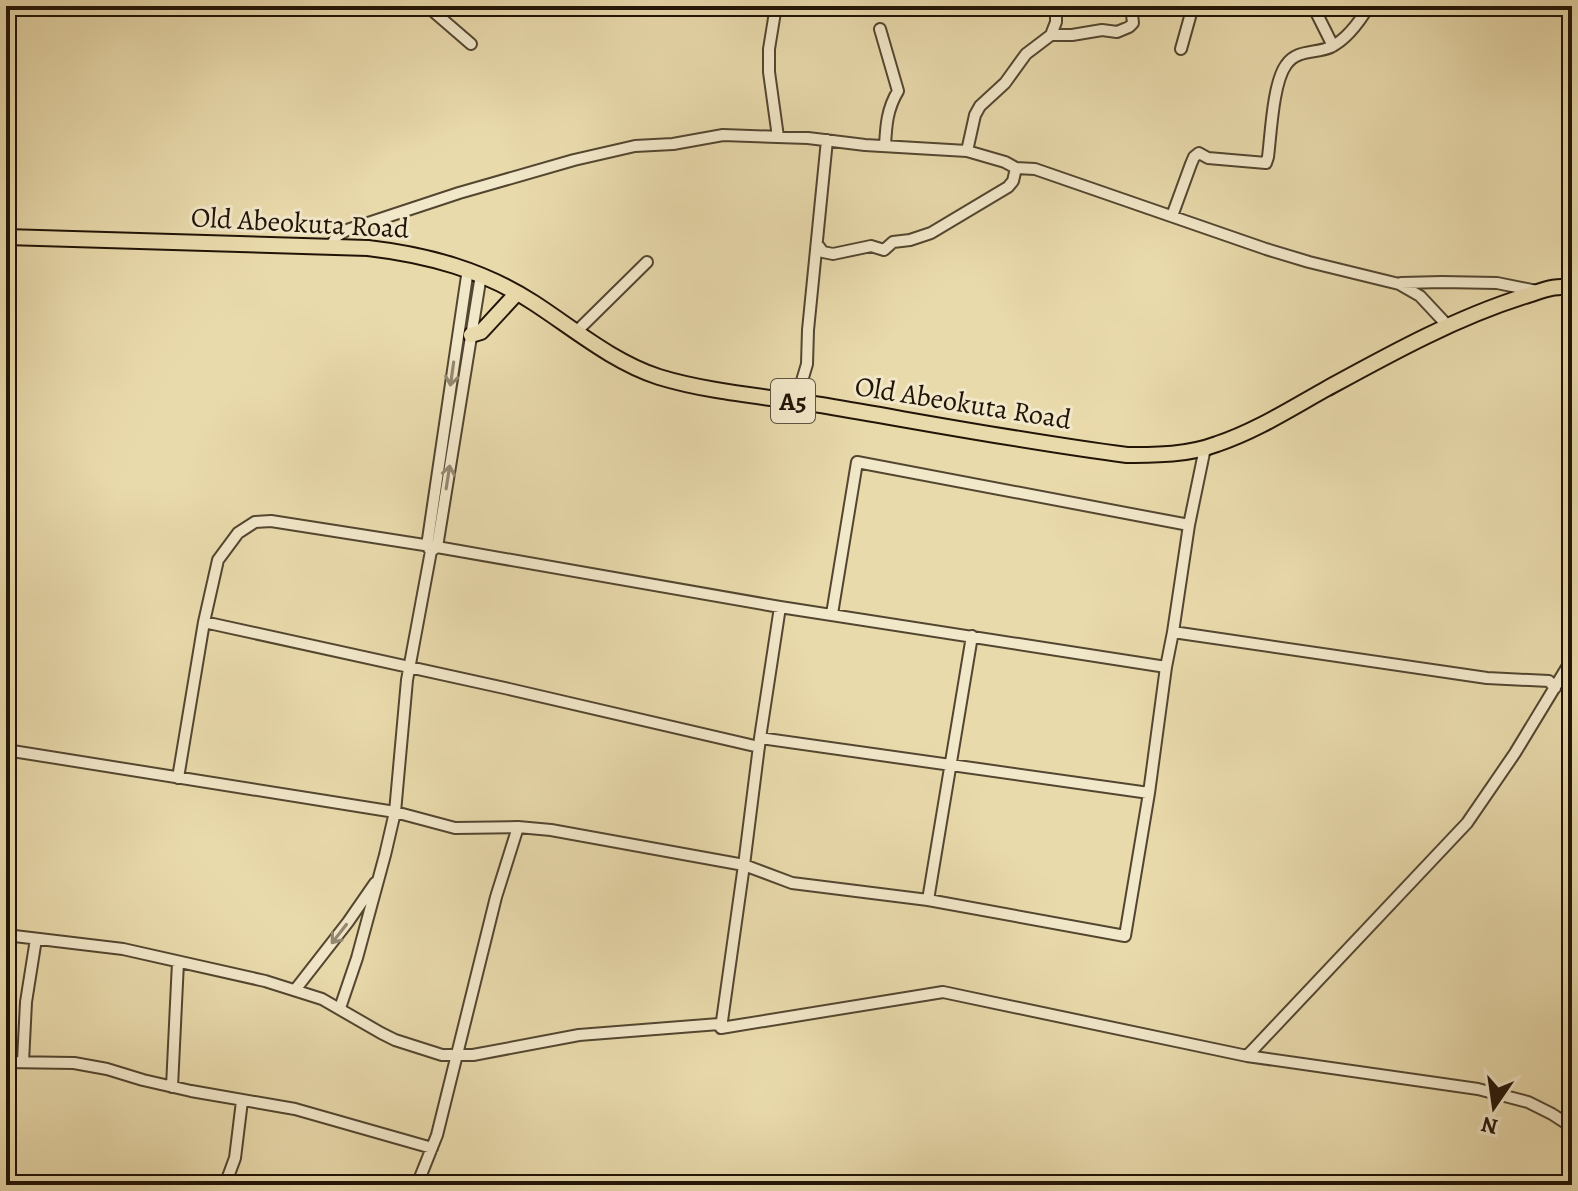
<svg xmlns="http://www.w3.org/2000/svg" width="1578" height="1191" font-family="Alegreya,serif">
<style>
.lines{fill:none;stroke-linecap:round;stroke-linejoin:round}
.minor-casing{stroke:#534630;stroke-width:14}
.highway-casing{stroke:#211407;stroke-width:18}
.minor{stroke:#f1e7c9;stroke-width:10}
.highway{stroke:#e9daac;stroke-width:14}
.oneway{stroke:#938872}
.labels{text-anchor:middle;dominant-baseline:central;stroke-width:6;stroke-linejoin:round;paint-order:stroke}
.shield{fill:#f1e7c9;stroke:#5f5341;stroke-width:2}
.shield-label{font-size:26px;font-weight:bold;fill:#211407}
.street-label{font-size:28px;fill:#211407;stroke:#f1e7c9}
</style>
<rect width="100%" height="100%" fill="#e9daac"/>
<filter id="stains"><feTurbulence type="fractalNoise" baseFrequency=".0025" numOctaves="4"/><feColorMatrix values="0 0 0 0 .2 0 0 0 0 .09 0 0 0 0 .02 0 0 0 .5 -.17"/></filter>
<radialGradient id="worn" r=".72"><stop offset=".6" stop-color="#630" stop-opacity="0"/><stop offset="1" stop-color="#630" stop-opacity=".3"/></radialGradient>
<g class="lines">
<g class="minor-casing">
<path id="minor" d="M427 6 471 44
M776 6 769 49V72L778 137
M1313 6 1333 46
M880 29 898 91C887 109 886 126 885 146
M1051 35H1072L1102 30 1117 32 1129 27 1133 23 1131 6
M1181 49 1193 6
M967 151 975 115 980 106 1005 83 1026 54 1051 35 1056 22V6
M1172 216 1191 164 1194 157 1199 153 1208 158 1266 163 1268 157C1271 133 1273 83 1286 65 1297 49 1315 54 1331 47 1347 39 1360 21 1369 6
M817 244 823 252 833 254 871 246 884 250 893 242 910 240 931 233 1008 187 1013 181 1016 168
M330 247 337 236 347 230 459 193 574 160 635 146 673 144 723 135 808 138 865 145 967 151 1005 162 1016 168 1035 169 1266 249 1309 262 1399 284 1420 296 1448 326
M1401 283 1442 282 1497 283 1537 291
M576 332 647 262
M796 401 807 364 808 330 827 140
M430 550 427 546 468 269
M832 614 857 462 1189 525
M204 622 509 689 759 747
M1173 632 1487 678 1549 681 1555 688
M760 738 1149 793
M6 750 395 812 455 828 518 827 551 830 744 865 792 883 928 900 1125 936 1149 793 1166 667 1173 632 1189 525 1205 448
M178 778 204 622 218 560 238 533 255 522 271 521 437 547 780 607 1166 667
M928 900 972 636
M6 935 123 949 265 981 322 999 381 1033 395 1040 442 1055H473L579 1035 719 1024 721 1028 943 992 1247 1056 1478 1089 1528 1102 1552 1114 1572 1127
M295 990 348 922 375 883
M340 1008 357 958 385 855 395 812 407 680 431 551 437 547 481 275
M721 1028 744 865 760 738 780 607
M1247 1056 1467 823 1515 753 1572 659
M6 1062 74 1063 107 1069 143 1080 191 1091 295 1109 432 1148
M23 1062 26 1002 36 939
M172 1087 178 962
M225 1185 235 1158 242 1101
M417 1185 437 1135 496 897 518 827"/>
</g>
<g class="highway-casing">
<path id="highway" d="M6 237 368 248C428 255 483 270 534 303 574 329 613 362 659 377 711 393 773 397 827 406 927 423 1026 442 1127 455 1157 455 1188 455 1217 444 1256 431 1290 409 1326 389 1390 354 1455 318 1525 296 1539 292 1558 283 1572 289
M471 335 481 332 517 293"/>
</g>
<use href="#minor" class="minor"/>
<use href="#highway" class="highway"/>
</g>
<defs><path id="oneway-shaft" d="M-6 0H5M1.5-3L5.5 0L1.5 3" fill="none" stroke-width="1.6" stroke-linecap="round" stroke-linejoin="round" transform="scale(2)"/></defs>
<g class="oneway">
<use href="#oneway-shaft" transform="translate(452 374) rotate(98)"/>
<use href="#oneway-shaft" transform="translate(448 477) rotate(-81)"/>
<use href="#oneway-shaft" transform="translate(339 934) rotate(128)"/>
</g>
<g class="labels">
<rect class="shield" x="771" y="379" width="44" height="44" rx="6"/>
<g class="shield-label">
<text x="793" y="401">A5</text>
</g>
<g class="street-label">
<text transform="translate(300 223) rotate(3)">Old Abeokuta Road</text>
<text transform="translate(963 403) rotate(9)">Old Abeokuta Road</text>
</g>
</g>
<rect width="1578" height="1191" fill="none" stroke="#e9daac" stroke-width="32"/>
<rect x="8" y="8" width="1562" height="1175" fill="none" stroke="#211407" stroke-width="4"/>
<rect x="16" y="16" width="1546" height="1159" fill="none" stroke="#211407" stroke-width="2"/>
<g transform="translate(1494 1107) rotate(193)" stroke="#f1e7c9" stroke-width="6" paint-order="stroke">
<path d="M0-6L14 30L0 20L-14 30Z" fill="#211407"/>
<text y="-12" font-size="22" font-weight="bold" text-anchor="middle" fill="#211407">N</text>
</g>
<rect width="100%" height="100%" filter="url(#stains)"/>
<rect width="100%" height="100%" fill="url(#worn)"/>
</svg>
